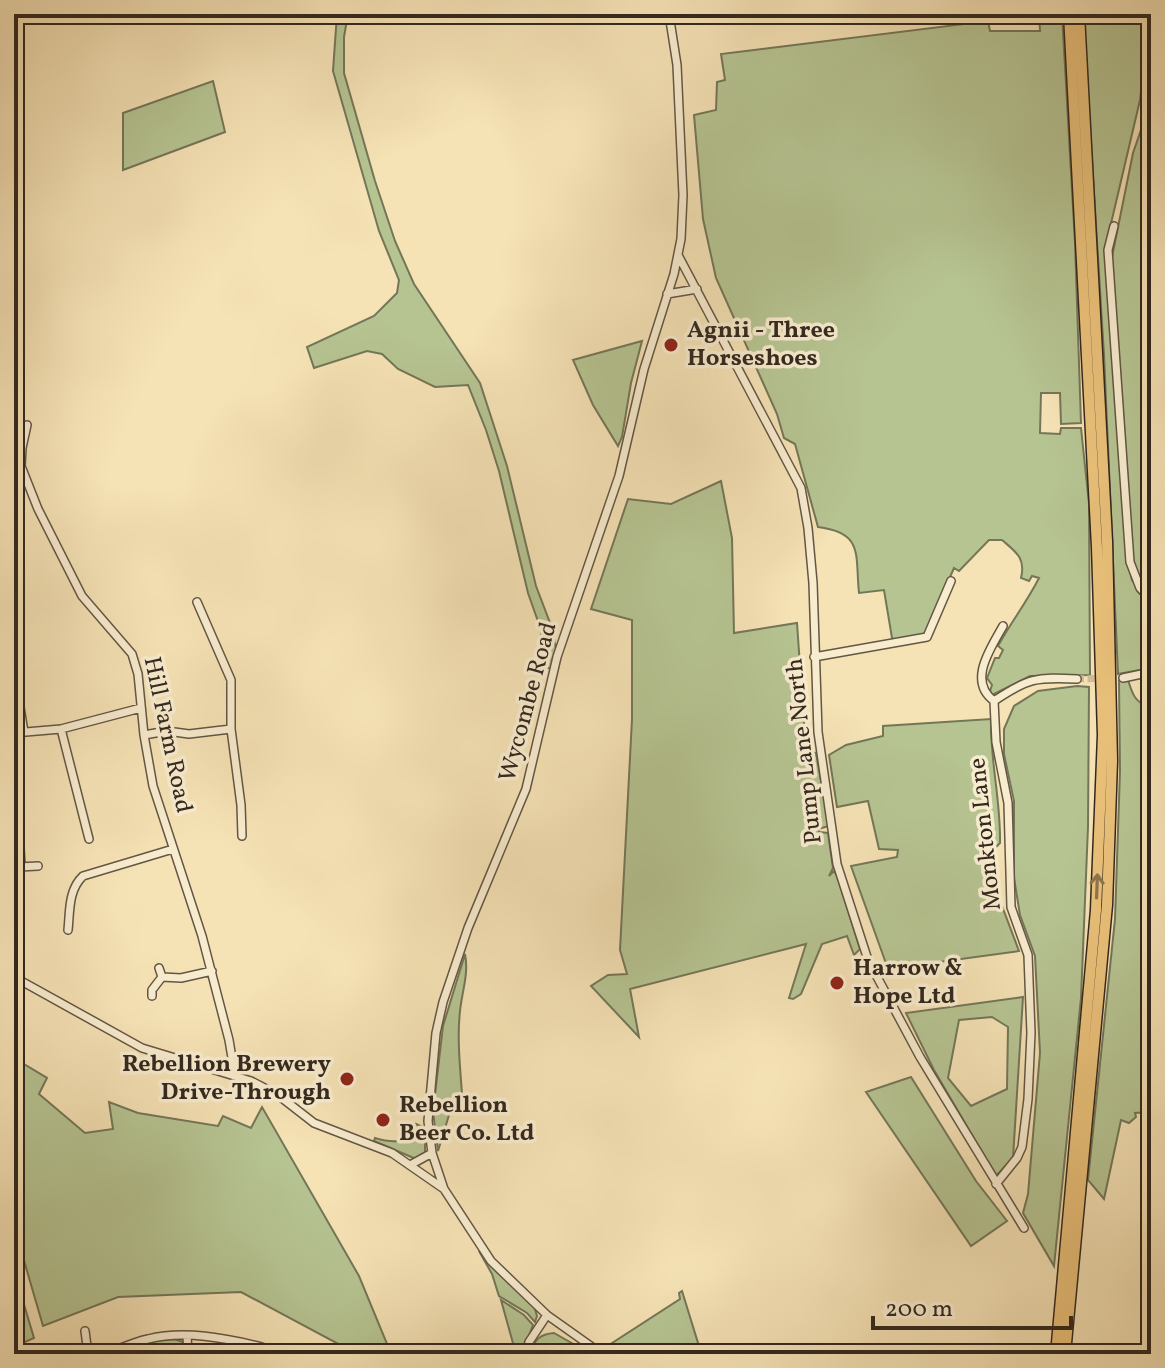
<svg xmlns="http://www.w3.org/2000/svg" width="1165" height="1368" font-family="Vollkorn,serif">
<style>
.green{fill:#b6c492;stroke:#747658;stroke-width:2;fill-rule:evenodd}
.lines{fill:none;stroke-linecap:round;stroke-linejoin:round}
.minor-tunnel{stroke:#cebd97;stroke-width:7;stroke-dasharray:7 3.5;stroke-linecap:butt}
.minor-casing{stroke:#645644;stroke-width:10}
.highway-casing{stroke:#33281e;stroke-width:13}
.minor{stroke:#f8eccf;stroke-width:7}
.highway{stroke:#eac17a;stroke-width:10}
.oneway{stroke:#8e744c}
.poi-dot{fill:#8f2418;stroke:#f8eccf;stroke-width:3}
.labels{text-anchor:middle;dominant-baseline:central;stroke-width:7;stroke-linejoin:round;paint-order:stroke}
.poi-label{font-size:24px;font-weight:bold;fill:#33281e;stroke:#f8eccf;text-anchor:start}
.street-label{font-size:24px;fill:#33281e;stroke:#f8eccf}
</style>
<rect width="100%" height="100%" fill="#f5e2b5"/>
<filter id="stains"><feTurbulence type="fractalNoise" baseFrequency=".0025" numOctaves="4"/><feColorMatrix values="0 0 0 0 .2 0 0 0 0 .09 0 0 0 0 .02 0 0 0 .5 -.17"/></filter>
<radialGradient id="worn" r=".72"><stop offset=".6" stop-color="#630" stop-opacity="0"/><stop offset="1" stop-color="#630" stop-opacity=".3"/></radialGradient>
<path class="green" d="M337 14H348L344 37V73L375 181 395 241 414 284 480 383 507 466 536 586 552 628 556 649 551 669 544 666 541 630 528 593 499 471 486 430 468 385 435 387 398 369 382 354 367 351 314 368 307 347 374 316 397 293 399 280 379 231 333 71Z
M1039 14H1062L1075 243 1081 423 1061 424 1060 393H1041L1040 433 1060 434 1061 428H1081L1089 504 1090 675 1030 676 992 695 990 691 992 685 987 678 995 658H999L1003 650 998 646C1011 622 1027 602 1039 578L1032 576 1029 581 1021 578C1026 558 1016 552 1002 540H989L959 571 954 568 924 636 893 644 884 590 859 593C855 554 864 533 818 527L795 444 784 438 777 414 716 278 703 219 694 115 716 110 717 82 725 80 721 54 988 21 990 31H1040Z
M1083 14H1102V24L1151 14V64L1144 66 1140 100 1105 249 1128 561 1132 580 1151 603V668L1118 674 1104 355Z
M1148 72 1151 73 1149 239 1151 240V496L1144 492 1145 497 1151 502V595L1134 570 1112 257 1133 153 1143 124Z
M213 81 225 132 123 170V113Z
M642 341 631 383 622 437 618 446 593 405 573 360Z
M721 481 732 538 734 633 797 623 806 752 816 753 829 826 818 829 819 832 828 833 833 868 829 876 834 871 837 876 860 949 854 955 847 936 822 944 801 994 793 999 789 998 806 944 630 989 639 1037 591 986 608 975 627 974 620 950 632 719V620L591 609 628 499 671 504Z
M1128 680C1133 696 1135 702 1151 708V1112L1135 1113 1136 1117 1129 1123 1121 1120 1104 1199 1088 1180 1115 919 1120 771 1119 681Z
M1077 686 1089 687 1088 827 1081 998 1054 1266 1023 1213 1028 1194 1040 1053 1035 956 1020 915 1014 878V801L1004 754V729L1014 706 1038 691Z
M991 719C990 761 1001 801 1000 843L992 851 999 898 1019 951 888 969 851 866 897 857 898 850 879 849 868 801 837 807 829 755 846 745 883 736V726Z
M465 954C469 974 462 991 460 1011 457 1038 460 1066 462 1094L453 1102 438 1151 433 1112 443 1026Z
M1023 997 1013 1158 996 1176 934 1070 906 1013ZM992 1017 1008 1027 1007 1089 971 1106 948 1078 959 1020Z
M14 1058 47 1078 39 1094 85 1133 113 1129 109 1102 138 1113 218 1126 223 1116 251 1128 262 1107 359 1276 390 1351 385 1354H357L241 1292 118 1297 43 1326 14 1226Z
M911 1077 976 1181 1007 1221 971 1246 866 1092Z
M416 1124 425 1128V1153L416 1159 374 1141 375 1138C392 1143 410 1145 416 1124Z
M479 1251 534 1306 537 1316 535 1322 527 1313 499 1296 492 1274Z
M14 1271 34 1338 14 1347Z
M682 1291 699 1346 704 1354H612L606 1347 680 1299 679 1293Z
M501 1300 524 1315 533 1325 522 1354H516Z
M554 1333 591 1354H530C534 1340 540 1334 554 1333Z
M174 1339 183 1342 185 1354H114L153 1341Z"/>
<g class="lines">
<path class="minor-tunnel" d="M1077 679 1123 678"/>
<g class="minor-casing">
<path id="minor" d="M1114 226 1108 250 1130 562 1140 588 1151 600
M678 255 801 488 808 528 813 583 818 732 837 864 868 960 920 1057 1024 1228
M667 294 697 289
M27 425 22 448 21 466 38 509 82 596 132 654 138 674 144 735 153 786 202 936 229 1040 235 1076
M197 602 231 680V729L241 805 242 836
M814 657 927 637 951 581
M1123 678 1151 672
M14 692 18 695 24 732
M994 701 996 742 1008 803 1011 907 1028 955 1031 1033 1028 1099 1022 1147 1017 1158 996 1184
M994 701C1028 678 1036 677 1077 679
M994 701C967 681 991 648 1003 626
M61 729 89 839
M14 733 61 729 141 708
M144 735 167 731 189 734 231 729
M14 789 18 810 21 867
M19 867 38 866
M68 930C70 912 68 890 83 876L173 849
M14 977 142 1048 251 1081 278 1095 314 1123 392 1153 444 1189
M162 977 181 978 212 971
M152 996V990L162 977 159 968
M412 1164 432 1153
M85 1331 88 1354
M187 1336 188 1354
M106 1354C119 1349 134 1342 148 1339 184 1330 226 1338 262 1347L266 1354
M526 1354 529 1342 547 1315
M602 1354 547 1315 491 1261 444 1189 432 1153 428 1121 436 1033 443 1002 468 928 526 789 557 657 619 476 644 369 674 274 681 239 683 195 677 65 669 14"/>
</g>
<g class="highway-casing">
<path id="highway" d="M1056 1354 1096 910 1103 735 1097 547 1069 14
M1065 1354 1107 905 1112 761 1107 541 1079 14"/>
</g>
<use href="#minor" class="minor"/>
<use href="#highway" class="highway"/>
</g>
<defs><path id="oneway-shaft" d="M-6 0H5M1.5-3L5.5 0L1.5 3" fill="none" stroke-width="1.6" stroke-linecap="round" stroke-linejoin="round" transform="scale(2)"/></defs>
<use class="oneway" href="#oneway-shaft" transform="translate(1097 886) rotate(-88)"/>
<g class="poi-dot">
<circle cx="671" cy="345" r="8"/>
<circle cx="837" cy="983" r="8"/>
<circle cx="347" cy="1079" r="8"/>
<circle cx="383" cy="1120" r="8"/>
</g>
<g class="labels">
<g class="poi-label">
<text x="687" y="331">Agnii - Three<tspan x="687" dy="28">Horseshoes</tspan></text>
<text x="853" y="969">Harrow &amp;<tspan x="853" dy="28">Hope Ltd</tspan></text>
<text x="331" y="1065" text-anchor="end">Rebellion Brewery<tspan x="331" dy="28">Drive-Through</tspan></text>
<text x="399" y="1106">Rebellion<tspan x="399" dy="28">Beer Co. Ltd</tspan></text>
</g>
<g class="street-label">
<text transform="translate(529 702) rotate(-75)">Wycombe Road</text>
<text transform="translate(167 735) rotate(78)">Hill Farm Road</text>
<text transform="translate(805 751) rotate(-96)">Pump Lane North</text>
<text transform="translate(986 834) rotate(-96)">Monkton Lane</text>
</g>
</g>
<rect width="1165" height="1368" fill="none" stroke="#f5e2b5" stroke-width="48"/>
<rect x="16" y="16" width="1133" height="1336" fill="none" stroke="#33281e" stroke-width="4"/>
<rect x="24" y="24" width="1117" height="1320" fill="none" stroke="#33281e" stroke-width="2"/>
<path d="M873 1316v12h198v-12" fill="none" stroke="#33281e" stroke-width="4"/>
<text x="885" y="1316" font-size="24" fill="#33281e" stroke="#f8eccf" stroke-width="6" paint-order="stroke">200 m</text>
<rect width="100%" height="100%" filter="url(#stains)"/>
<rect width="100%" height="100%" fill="url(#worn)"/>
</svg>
